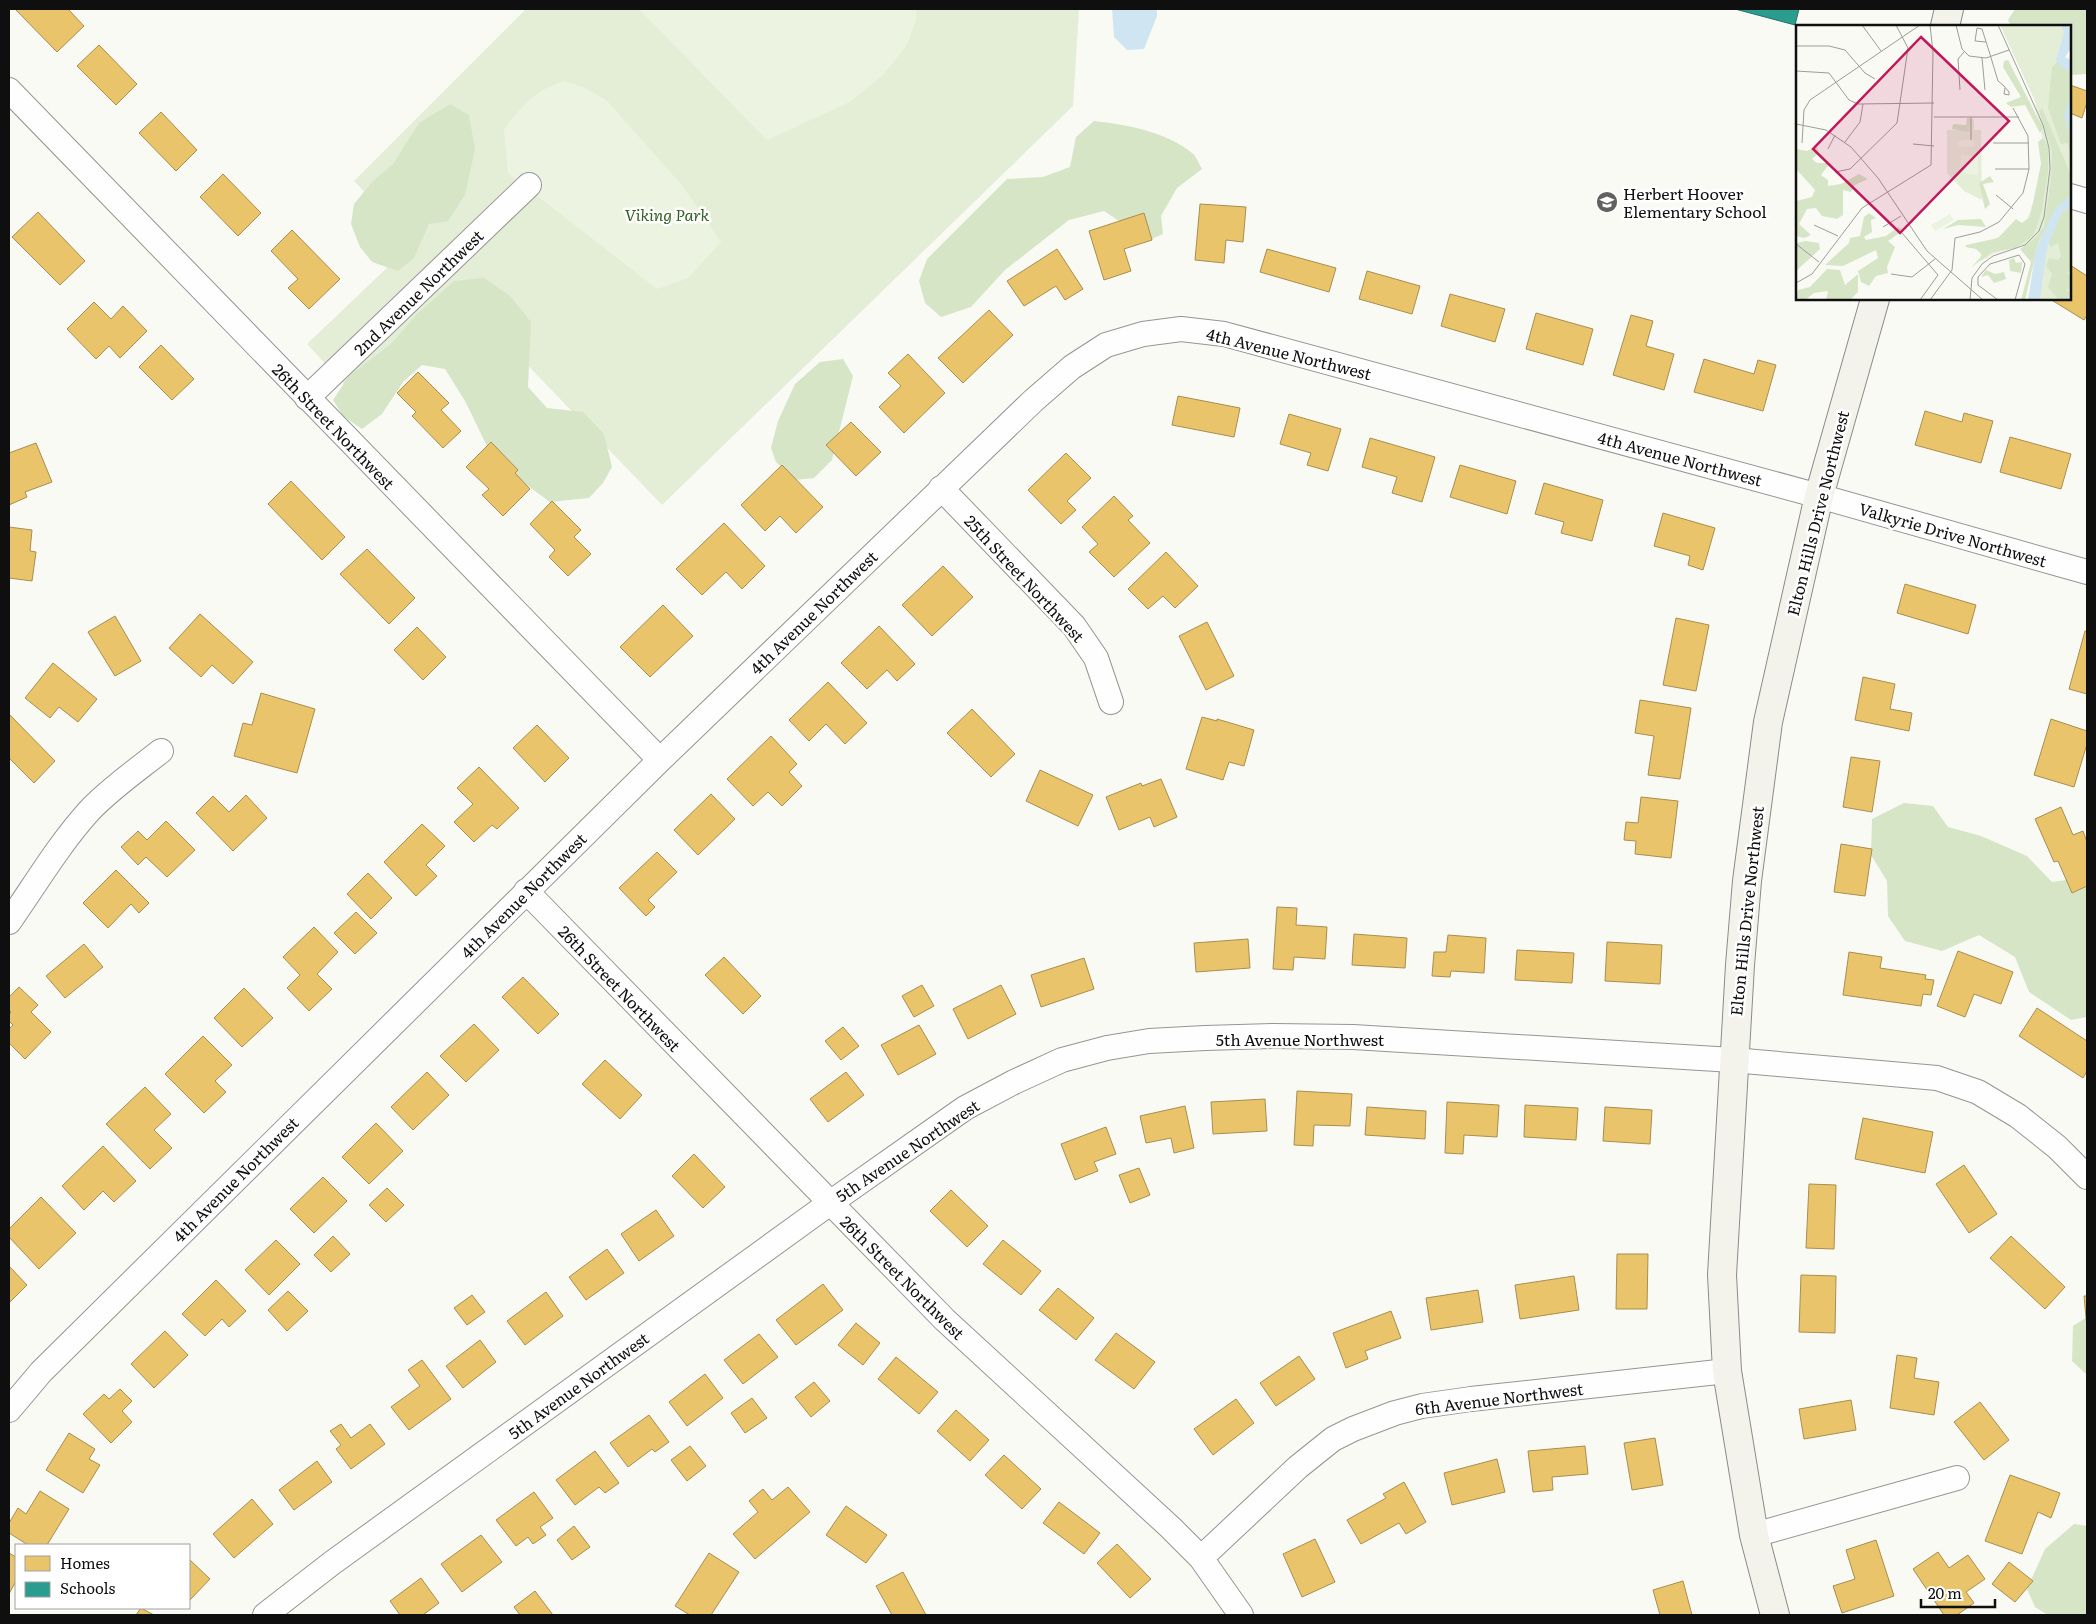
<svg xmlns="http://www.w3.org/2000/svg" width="2096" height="1624" font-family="Literata,serif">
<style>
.green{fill:#e4eed7}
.forest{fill:#d5e5c6}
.pitch{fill:#edf3e1}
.water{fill:#cfe5f1}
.homes{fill:#e9c46a;stroke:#a88e4f}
.schools{fill:#2a9d8f;stroke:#227269}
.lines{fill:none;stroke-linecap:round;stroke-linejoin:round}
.street-casing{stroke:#959593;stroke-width:26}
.secondary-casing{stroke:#8b8b89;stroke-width:30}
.street{stroke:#fefefe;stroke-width:24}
.secondary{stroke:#f4f3eb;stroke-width:28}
.labels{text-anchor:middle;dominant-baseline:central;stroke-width:5;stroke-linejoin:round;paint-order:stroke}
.poi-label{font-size:16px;fill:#0f0f0f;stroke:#fff;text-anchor:start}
.park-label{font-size:16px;font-style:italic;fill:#326026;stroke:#fff}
.street-label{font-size:16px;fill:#0f0f0f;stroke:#fff}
.inset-road{fill:none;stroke:#9c9c99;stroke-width:1}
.view{fill:#c2185b;fill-opacity:0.15;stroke:#c2185b;stroke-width:2.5}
.inset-edge{fill:none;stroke:#0f0f0f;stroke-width:2.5}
</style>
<rect width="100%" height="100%" fill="#fafaf5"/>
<path class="green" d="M526 9H1079L1073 106 662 505 462 297 355 396 307 344 413 243 354 181Z"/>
<path class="forest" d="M2015 9H2087V74L2070 75V26H2011L2008 20Z
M450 104 469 115 475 149 465 195 448 221 429 224 414 258 398 271 372 262 360 247 351 224 354 204 373 181 393 164 419 123Z
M1094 121C1127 125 1165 131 1192 153 1196 156 1199 164 1202 169L1177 188 1161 216 1163 234 1143 243 1128 227 1104 211 1069 220 1005 270 971 307 941 317 925 303 919 281 927 259 1007 179 1043 177 1070 167 1076 137Z
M484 278 510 296 531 322 528 387 547 408 583 412 604 434 612 467 603 483 589 498 550 502 524 483 486 444 465 401 445 369 422 365 403 382 382 414 362 429 343 416 333 400 349 376 391 344 416 315 454 281Z
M843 359 853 376 832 460 814 478 795 480 776 462 771 448 778 421 795 384 820 362Z
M1904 803 1933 806 1948 827 1981 836 2027 856 2052 882 2087 877V1017L2071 1020 2029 992 2015 957 1979 935 1942 951 1905 941 1888 916 1887 881 1871 855 1872 819Z
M2087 1317V1375L2072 1361 2073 1326Z
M2074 1524 2087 1526V1615H2048L2035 1607 2027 1589 2045 1549Z"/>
<path class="pitch" d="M639 9H917L916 18 907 45 883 75 850 102 767 140Z
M564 81 583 87 607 101 681 184 721 242 688 278 657 289 508 173 504 130C523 104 533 92 564 81Z"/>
<path class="water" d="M1112 9H1157V16L1144 49 1127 50 1114 37Z"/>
<path class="homes" d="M15 9H68L84 26 57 52Z
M99 45 137 84 116 105 77 66Z
M2070 85 2087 91V102L2082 118 2070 113Z
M161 112 197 150 176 171 139 133Z
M223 174 261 213 238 236 200 197Z
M1200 204 1246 207 1243 242 1226 240 1224 263 1195 260Z
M38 212 85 261 60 285 12 237Z
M1144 213 1152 240 1124 249 1131 271 1104 280 1089 231Z
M292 230 340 279 309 309 288 288 298 279 271 251Z
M1057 249 1083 289 1065 300 1056 286 1024 306 1007 281Z
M1267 249 1336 268 1329 292 1260 272Z
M2070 265 2087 276V315L2084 320 2050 299H2070Z
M1367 271 1420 286 1412 314 1359 299Z
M1450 294 1505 309 1495 342 1441 326Z
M94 302 111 319 123 306 147 331 120 358 109 346 96 359 67 329Z
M989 310 1013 335 963 383 938 358Z
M1536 313 1593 329 1583 365 1526 349Z
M1631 315 1653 321 1646 346 1674 354 1664 390 1613 375Z
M161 345 194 379 172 400 139 367Z
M908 354 945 393 904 433 879 407 901 386 888 373Z
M1704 359 1754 374 1758 360 1776 365 1763 411 1694 392Z
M418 372 449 403 441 410 461 431 443 448 412 416 416 412 397 393Z
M1178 396 1240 408 1234 437 1172 425Z
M1925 411 1962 422 1964 413 1993 421 1981 463 1915 445Z
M1289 414 1341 429 1328 471 1307 465 1311 453 1280 444Z
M851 422 881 452 856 476 826 445Z
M2010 437 2071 454 2061 489 2000 472Z
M1370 438 1435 457 1422 502 1392 493 1397 477 1362 467Z
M491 442 518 470 515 473 530 489 503 516 482 495 489 489 466 467Z
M36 443 52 482 25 492 27 497 9 505V453Z
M1066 453 1091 478 1067 501 1076 510 1061 524 1028 490Z
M782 465 823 507 796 533 780 516 765 531 741 505Z
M1460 465 1516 481 1507 514 1450 497Z
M291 481 345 537 322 560 268 504Z
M1544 483 1603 500 1592 541 1561 533 1564 522 1535 514Z
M1114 496 1133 516 1128 520 1150 543 1114 577 1089 552 1098 544 1082 527Z
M552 501 581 530 574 537 591 554 568 576 549 557 555 550 530 524Z
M1663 513 1715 528 1703 570 1688 565 1690 556 1654 546Z
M724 523 765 566 742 589 726 572 702 595 676 569Z
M9 527 32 530 30 551 36 552 32 581 9 578Z
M367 549 415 598 389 624 340 574Z
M1166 552 1198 586 1175 608 1163 596 1148 609 1128 589Z
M943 566 973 597 932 636 902 605Z
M1905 584 1976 605 1968 634 1897 613Z
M663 605 693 636 650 677 620 647Z
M200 614 253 662 233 684 212 665 201 677 169 648Z
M115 616 141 661 115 676 88 632Z
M1676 618 1709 625 1696 691 1663 685Z
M1207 622 1234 676 1206 690 1179 636Z
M879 626 915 664 897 681 887 670 867 689 841 663Z
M417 627 446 657 423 680 394 650Z
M2085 631H2087V694L2069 689Z
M53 663 97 699 78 722 59 707 50 718 25 698Z
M1863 677 1895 684 1890 709 1912 713 1909 731 1855 720Z
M828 682 867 723 845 744 826 724 809 741 789 720Z
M261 693 315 709 297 773 234 756 243 723 252 725Z
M1640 700 1691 708 1680 779 1648 775 1654 736 1635 733Z
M972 709 1015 754 991 777 947 733Z
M9 714 55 761 34 783 9 758Z
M1202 717 1217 721V719L1254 730 1244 766 1229 762 1223 780 1186 769Z
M2051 719 2087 731V744L2074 787 2034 775Z
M537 725 569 758 545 782 513 748Z
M771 736 797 764 789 772 802 786 782 806 768 792 753 806 727 779Z
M1851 757 1880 761 1872 812 1843 807Z
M479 767 519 808 497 829 492 825 474 842 454 822 473 804 457 788Z
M1040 770 1093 795 1078 826 1026 801Z
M1161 779 1177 817 1154 827 1150 817 1119 830 1106 797 1141 783 1142 786Z
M711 794 735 819 698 855 674 830Z
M246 795 267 818 233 851 196 813 213 796 229 812Z
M1641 797 1678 801 1671 858 1635 854 1636 841 1624 840 1626 822 1638 823Z
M2061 807 2073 835 2083 831 2087 842V886L2072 893 2058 861 2054 862 2035 819Z
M166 821 195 850 167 877 146 857 138 865 121 847 138 831 147 840Z
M422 824 445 846 426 865 437 876 416 896 384 862Z
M1841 844 1872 849 1865 896 1834 892Z
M657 852 677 872 648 900 655 907 646 916 619 888Z
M116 870 149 903 139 913 131 904 108 928 83 903Z
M368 873 392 898 371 919 347 894Z
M1277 907 1297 908 1296 925 1327 927 1325 959 1294 957 1293 970 1273 969Z
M356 912 377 933 355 954 334 933Z
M314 927 338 952 317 974 332 989 309 1011 287 988 300 975 283 957Z
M1354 934 1407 938 1405 968 1352 965Z
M1448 935 1486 938 1484 973 1451 971 1450 977 1432 976 1434 952H1446Z
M1248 939 1250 968 1196 972 1194 943Z
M1607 942 1662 945 1660 984 1605 981Z
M84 944 103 967 65 998 46 976Z
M1517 950 1574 953 1572 983 1515 980Z
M1958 951 2013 972 2001 1004 1974 994 1965 1017 1937 1006Z
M1849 952 1882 957 1880 968 1926 975 1925 979 1934 980 1931 995 1923 994 1921 1006 1843 995Z
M724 957 761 996 743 1014 705 975Z
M1084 958 1094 989 1041 1007 1031 975Z
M523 977 559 1014 538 1034 502 997Z
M922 985 934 1006 914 1017 902 996Z
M1001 985 1016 1014 968 1039 953 1009Z
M19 987 38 1005 31 1012 51 1032 25 1059 9 1043V1029L13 1025 9 1021V1015L11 1012 9 1010V997Z
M244 988 273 1018 242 1047 214 1018Z
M2037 1008 2087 1041V1071L2083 1078 2019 1036Z
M474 1024 499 1050 466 1082 440 1056Z
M919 1025 936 1054 898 1075 881 1045Z
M843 1027 859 1046 841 1060 825 1041Z
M203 1036 232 1065 215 1081 226 1092 204 1113 165 1074Z
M605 1060 642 1095 620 1119 582 1084Z
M427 1072 449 1095 413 1130 391 1107Z
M846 1072 864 1095 828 1122 810 1099Z
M145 1087 171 1114 154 1130 172 1148 150 1169 106 1124Z
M1297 1091 1352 1094 1350 1126 1314 1125 1313 1146 1294 1145Z
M1265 1099 1267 1131 1213 1134 1211 1102Z
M1447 1102 1499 1105 1497 1137 1464 1135 1463 1154 1445 1153Z
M1525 1105 1578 1108 1576 1140 1524 1137Z
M1185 1106 1194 1148 1174 1153 1171 1138 1146 1143 1140 1116Z
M1367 1107 1426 1111 1425 1139 1365 1135Z
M1605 1107 1652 1110 1650 1144 1603 1141Z
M1863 1118 1933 1132 1925 1173 1855 1159Z
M376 1123 403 1151 369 1184 342 1157Z
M1106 1127 1116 1154 1094 1162 1098 1171 1075 1180 1061 1144Z
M103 1146 136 1181 114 1202 103 1191 84 1210 62 1186Z
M694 1154 725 1187 703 1208 672 1176Z
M1964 1165 1997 1214 1969 1233 1936 1184Z
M1139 1168 1150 1195 1130 1203 1119 1175Z
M323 1177 347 1201 314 1233 290 1209Z
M1809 1184 1836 1185 1834 1249 1806 1248Z
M387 1188 404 1205 386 1222 369 1205Z
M951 1190 988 1226 967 1247 930 1211Z
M41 1197 76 1233 39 1269 9 1237V1229Z
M656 1210 674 1236 639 1261 621 1234Z
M333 1236 350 1254 331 1272 314 1255Z
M2011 1236 2065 1287 2045 1309 1990 1258Z
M276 1240 300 1264 269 1295 245 1270Z
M1003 1240 1041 1271 1021 1295 983 1264Z
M607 1249 624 1273 586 1300 569 1277Z
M1617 1254H1648L1647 1309H1616Z
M9 1266 27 1285 9 1303Z
M1801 1275 1836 1276 1835 1333 1799 1332Z
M1574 1276 1579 1310 1520 1319 1515 1285Z
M216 1280 246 1311 229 1327 222 1319 205 1336 182 1314Z
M823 1284 843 1310 796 1345 776 1320Z
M1058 1288 1094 1318 1076 1340 1039 1310Z
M1478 1290 1483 1322 1431 1330 1426 1298Z
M288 1291 308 1311 287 1331 268 1310Z
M546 1292 563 1316 525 1345 507 1321Z
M472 1295 485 1312 467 1325 454 1308Z
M2084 1296H2087V1328Z
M1391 1311 1401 1338 1365 1351 1368 1359 1346 1368 1333 1333Z
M856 1323 880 1343 863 1365 838 1345Z
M165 1331 188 1355 154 1388 131 1364Z
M1116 1333 1155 1362 1134 1389 1095 1360Z
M759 1334 778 1357 743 1384 724 1360Z
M480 1340 496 1362 463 1388 446 1366Z
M1897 1355 1917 1358 1914 1378 1939 1382 1934 1415 1890 1408Z
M1299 1356 1315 1379 1276 1406 1260 1383Z
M896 1357 938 1392 919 1414 878 1379Z
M422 1360 451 1399 409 1430 391 1407 420 1386 408 1370Z
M705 1374 723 1398 687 1426 669 1402Z
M814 1382 830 1401 811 1417 795 1397Z
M120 1389 132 1401 122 1411 132 1422 111 1443 83 1414 104 1394 109 1399Z
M752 1398 767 1418 745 1433 731 1413Z
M1236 1399 1254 1423 1213 1455 1194 1429Z
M1851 1400 1856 1430 1804 1439 1799 1409Z
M1980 1402 2009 1440 1984 1460 1954 1422Z
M956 1410 989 1440 970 1461 937 1431Z
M649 1415 669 1442 655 1452 652 1449 628 1467 610 1443Z
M341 1424 351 1438 370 1424 385 1444 351 1469 336 1449 341 1445 330 1431Z
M69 1433 95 1449 89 1459 100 1465 83 1493 46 1470Z
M1655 1438 1663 1485 1632 1490 1624 1443Z
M690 1446 706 1466 687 1481 671 1460Z
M1585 1446 1588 1474 1552 1477 1553 1490 1533 1492 1528 1451Z
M595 1451 619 1483 605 1493 599 1487 575 1505 556 1480Z
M1004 1455 1041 1489 1022 1509 985 1475Z
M1497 1459 1505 1492 1452 1505 1444 1473Z
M317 1461 332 1482 294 1510 279 1490Z
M2010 1475 2060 1493 2051 1518 2038 1512 2022 1554 1985 1541Z
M1404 1482 1426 1522 1406 1534 1399 1523 1361 1544 1347 1520 1386 1498 1383 1494Z
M788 1487 810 1512 755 1559 733 1534 758 1512 749 1501 763 1489 772 1500Z
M40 1491 69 1509 47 1545H28L9 1533V1523L18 1508 26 1514Z
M534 1492 553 1518 540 1527 546 1535 533 1544 528 1537 516 1546 496 1520Z
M252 1499 273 1524 234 1558 213 1534Z
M1059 1502 1100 1533 1084 1554 1043 1523Z
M846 1506 887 1535 866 1563 826 1535Z
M574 1526 590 1547 572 1560 557 1540Z
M481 1535 502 1562 462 1592 441 1564Z
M1315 1539 1335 1582 1302 1597 1283 1554Z
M1876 1540 1894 1596 1842 1613 1833 1586 1855 1579 1846 1550Z
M1117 1544 1151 1579 1130 1598 1097 1563Z
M1938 1552 1949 1568 1968 1555 1985 1579 1966 1592 1974 1603 1957 1615H1944L1913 1569Z
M9 1553 16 1557V1581L9 1594Z
M709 1553 739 1572 711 1615H690L675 1606Z
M189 1559 210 1579 189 1601Z
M2009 1562 2033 1581 2015 1602 1992 1584Z
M903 1572 926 1615H892L876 1586Z
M421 1578 439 1603 423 1615H400L390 1601Z
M1683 1581 1692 1615H1660L1653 1590Z
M535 1591 553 1615H520L514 1607Z
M141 1608 154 1615H136Z"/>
<path class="schools" d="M1735 9H1799L1795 25Z"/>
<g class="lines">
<g class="street-casing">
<path id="street" d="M9 90 660 760
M2070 196 2087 201
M307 398 529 185
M941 488 1074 626 1096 658 1111 702
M526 891 945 1320 1170 1527 1201 1558 1241 1615
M9 922C35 885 59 844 90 810 111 788 137 770 161 751
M9 1410 41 1372 660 760 1034 400 1072 367 1106 345 1143 334 1181 329 1224 334 1819 496 2087 572
M1754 1535 1957 1478
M1201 1558 1298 1467 1333 1439 1353 1429 1395 1413 1422 1406 1471 1399 1727 1371
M265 1615 332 1563 830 1203 965 1108 1014 1082 1062 1060 1107 1048 1149 1041 1205 1038 1274 1036 1353 1037 1733 1060 1937 1078 1978 1092 2018 1116 2057 1147 2087 1177"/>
</g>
<g class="secondary-casing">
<path id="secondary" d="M1945 26 1949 9
M1775 1615 1754 1535 1727 1371 1722 1275 1740 965 1747 881 1768 722 1819 496 1875 299"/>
</g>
<use href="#street" class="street"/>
<use href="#secondary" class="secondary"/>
</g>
<defs>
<g id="school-disc" transform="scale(1.125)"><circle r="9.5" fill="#616160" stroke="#fff"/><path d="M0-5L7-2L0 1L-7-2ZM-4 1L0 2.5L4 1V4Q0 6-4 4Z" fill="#fff"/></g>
</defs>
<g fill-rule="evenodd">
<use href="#school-disc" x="1607" y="202"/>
</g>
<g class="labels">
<g class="poi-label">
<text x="1623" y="193">Herbert Hoover<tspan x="1623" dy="18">Elementary School</tspan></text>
</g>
<g class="park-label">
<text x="667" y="214">Viking Park</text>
</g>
<g class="street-label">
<text transform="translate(418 292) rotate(-44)">2nd Avenue Northwest</text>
<text transform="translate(1289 353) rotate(14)">4th Avenue Northwest</text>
<text transform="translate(334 426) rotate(46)">26th Street Northwest</text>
<text transform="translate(1680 458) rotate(15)">4th Avenue Northwest</text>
<text transform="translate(1817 513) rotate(-76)">Elton Hills Drive Northwest</text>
<text transform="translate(1953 534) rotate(16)">Valkyrie Drive Northwest</text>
<text transform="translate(1025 578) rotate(47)">25th Street Northwest</text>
<text transform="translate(813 612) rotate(-44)">4th Avenue Northwest</text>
<text transform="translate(523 895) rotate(-45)">4th Avenue Northwest</text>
<text transform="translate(1746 911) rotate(-84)">Elton Hills Drive Northwest</text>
<text transform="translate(620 988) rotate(46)">26th Street Northwest</text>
<text x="1300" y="1039">5th Avenue Northwest</text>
<text transform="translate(907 1150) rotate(-34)">5th Avenue Northwest</text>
<text transform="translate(235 1179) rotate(-45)">4th Avenue Northwest</text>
<text transform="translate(903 1277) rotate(45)">26th Street Northwest</text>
<text transform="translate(578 1385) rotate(-36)">5th Avenue Northwest</text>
<text transform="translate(1499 1398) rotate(-7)">6th Avenue Northwest</text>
</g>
</g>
<g transform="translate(1796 25)">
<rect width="275" height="275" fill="#fafaf5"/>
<path d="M204 0H267L272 8 265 33 275 40V78L272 87 275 102V275H236L245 225 227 220 197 229 186 236 184 221 230 199 244 156 247 116 239 76ZM173 94H178V105H185L186 175 168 166 151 148V105H173Z" fill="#e4eed7"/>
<path d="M212 35 247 103 244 108 229 80 215 82 210 78 225 72 207 42 208 36ZM262 36 275 48V136L272 118 265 119 252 83 256 42ZM246 83 274 148 275 170 243 215 229 275H225L235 237 224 224 240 212 248 201 255 154 256 126 243 86ZM171 93H174L173 107 156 104 157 99 170 100ZM247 113 252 122V146L246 186 237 211 220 223 196 227 176 242 186 230 180 224 169 222 170 220 202 213 220 194 226 198 234 192 245 139 242 117ZM21 122 23 128 16 134 21 138H34L25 150 32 155V161L45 159 63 149 72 154 59 160 55 167 47 165V190L41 194 26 191 20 183 11 184 3 199 15 210 8 213 0 211V176L16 172 19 165 0 144V124L11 126ZM194 151 198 157 187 159 194 179 189 184 183 158ZM275 178V246L271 248 275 251V264L270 265 275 267V275H263L252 262 256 249 250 241 253 233 262 235 265 231 262 218 255 222 252 216 268 182ZM73 188 80 193 75 195 76 207 68 212 70 215 90 211 102 202 108 205 92 216 99 222 91 242 92 248 80 251 73 261 65 257 62 246 82 233 80 225 47 241 29 240 53 218 54 213 64 211 68 192ZM162 195 185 194 190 202 162 200 147 204ZM10 216 23 218 24 224 0 246V218ZM218 233 220 238 226 237 225 248 214 246 213 235ZM31 244 44 245 49 260 62 249V267L54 275H30L32 266 18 268 9 275 0 273 2 265 14 262ZM190 245 199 249 208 247 210 254 198 258 192 250 185 252Z" fill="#d5e5c6"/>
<path d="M177 114 179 122H162L163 116ZM165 130 182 132V150L171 149 164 144ZM154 189 158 195 139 206 135 200Z" fill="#edf3e1"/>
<path d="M265 0H272L275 5V23L269 32 275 35V47L265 42 260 35 268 8ZM275 71 274 88 275 113 268 90ZM275 169V181L265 189 251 223 244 275H232L240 224 258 185Z" fill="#cfe5f1"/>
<path class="inset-road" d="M66 0 85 26M160 0 166 24 173 31 190 33 213 25M190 17 179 16 181 3 186 4 193 26M0 21H33L49 25 69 48 79 54M193 26 202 56 208 61 213 67V70L208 69 209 63M186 33 189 65M0 46 33 48 53 75 62 79 138 78M164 65 162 34 168 27M138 92H223M0 99 30 105 55 122 82 153 131 226 187 275M175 115V92M49 117 64 97 67 79M6 118 8 85 14 75 124 0M197 118H233M117 119 138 121M32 124 39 110M199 144H233M39 147 54 144 101 98 112 23 100 0M200 170 217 184M18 200 42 211M87 202 105 191M106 208 142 250 124 275M0 219 23 237M95 249 116 252 139 234M0 258 16 249 66 183 135 140 137 27 134 0M134 275 156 245 159 213 184 207 203 197 227 168 233 144 232 111 217 83M174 275 176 253 186 239 197 231 229 220 243 206 248 192 254 144 253 123 247 100 202 0M202 275 182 260V252L194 239 223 230 229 239 219 275"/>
<path class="view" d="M125 12 213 96 104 208 17 124Z"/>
<rect width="275" height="275" class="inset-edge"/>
</g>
<rect width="2096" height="1624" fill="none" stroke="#0f0f0f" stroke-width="20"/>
<rect x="15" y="1544" width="175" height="65" fill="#ffffff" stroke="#9f9f9f"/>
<rect x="25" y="1556" width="25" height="15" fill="#e9c46a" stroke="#9f9f9f"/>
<text x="60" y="1569" font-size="15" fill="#0f0f0f">Homes</text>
<rect x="25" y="1582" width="25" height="15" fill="#2a9d8f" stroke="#9f9f9f"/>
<text x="60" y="1594" font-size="15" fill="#0f0f0f">Schools</text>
<path d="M1921 1599v8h74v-8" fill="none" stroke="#0f0f0f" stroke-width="2.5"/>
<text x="1928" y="1599" font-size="15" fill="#0f0f0f" stroke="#ffffff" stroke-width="4" paint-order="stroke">20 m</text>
</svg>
